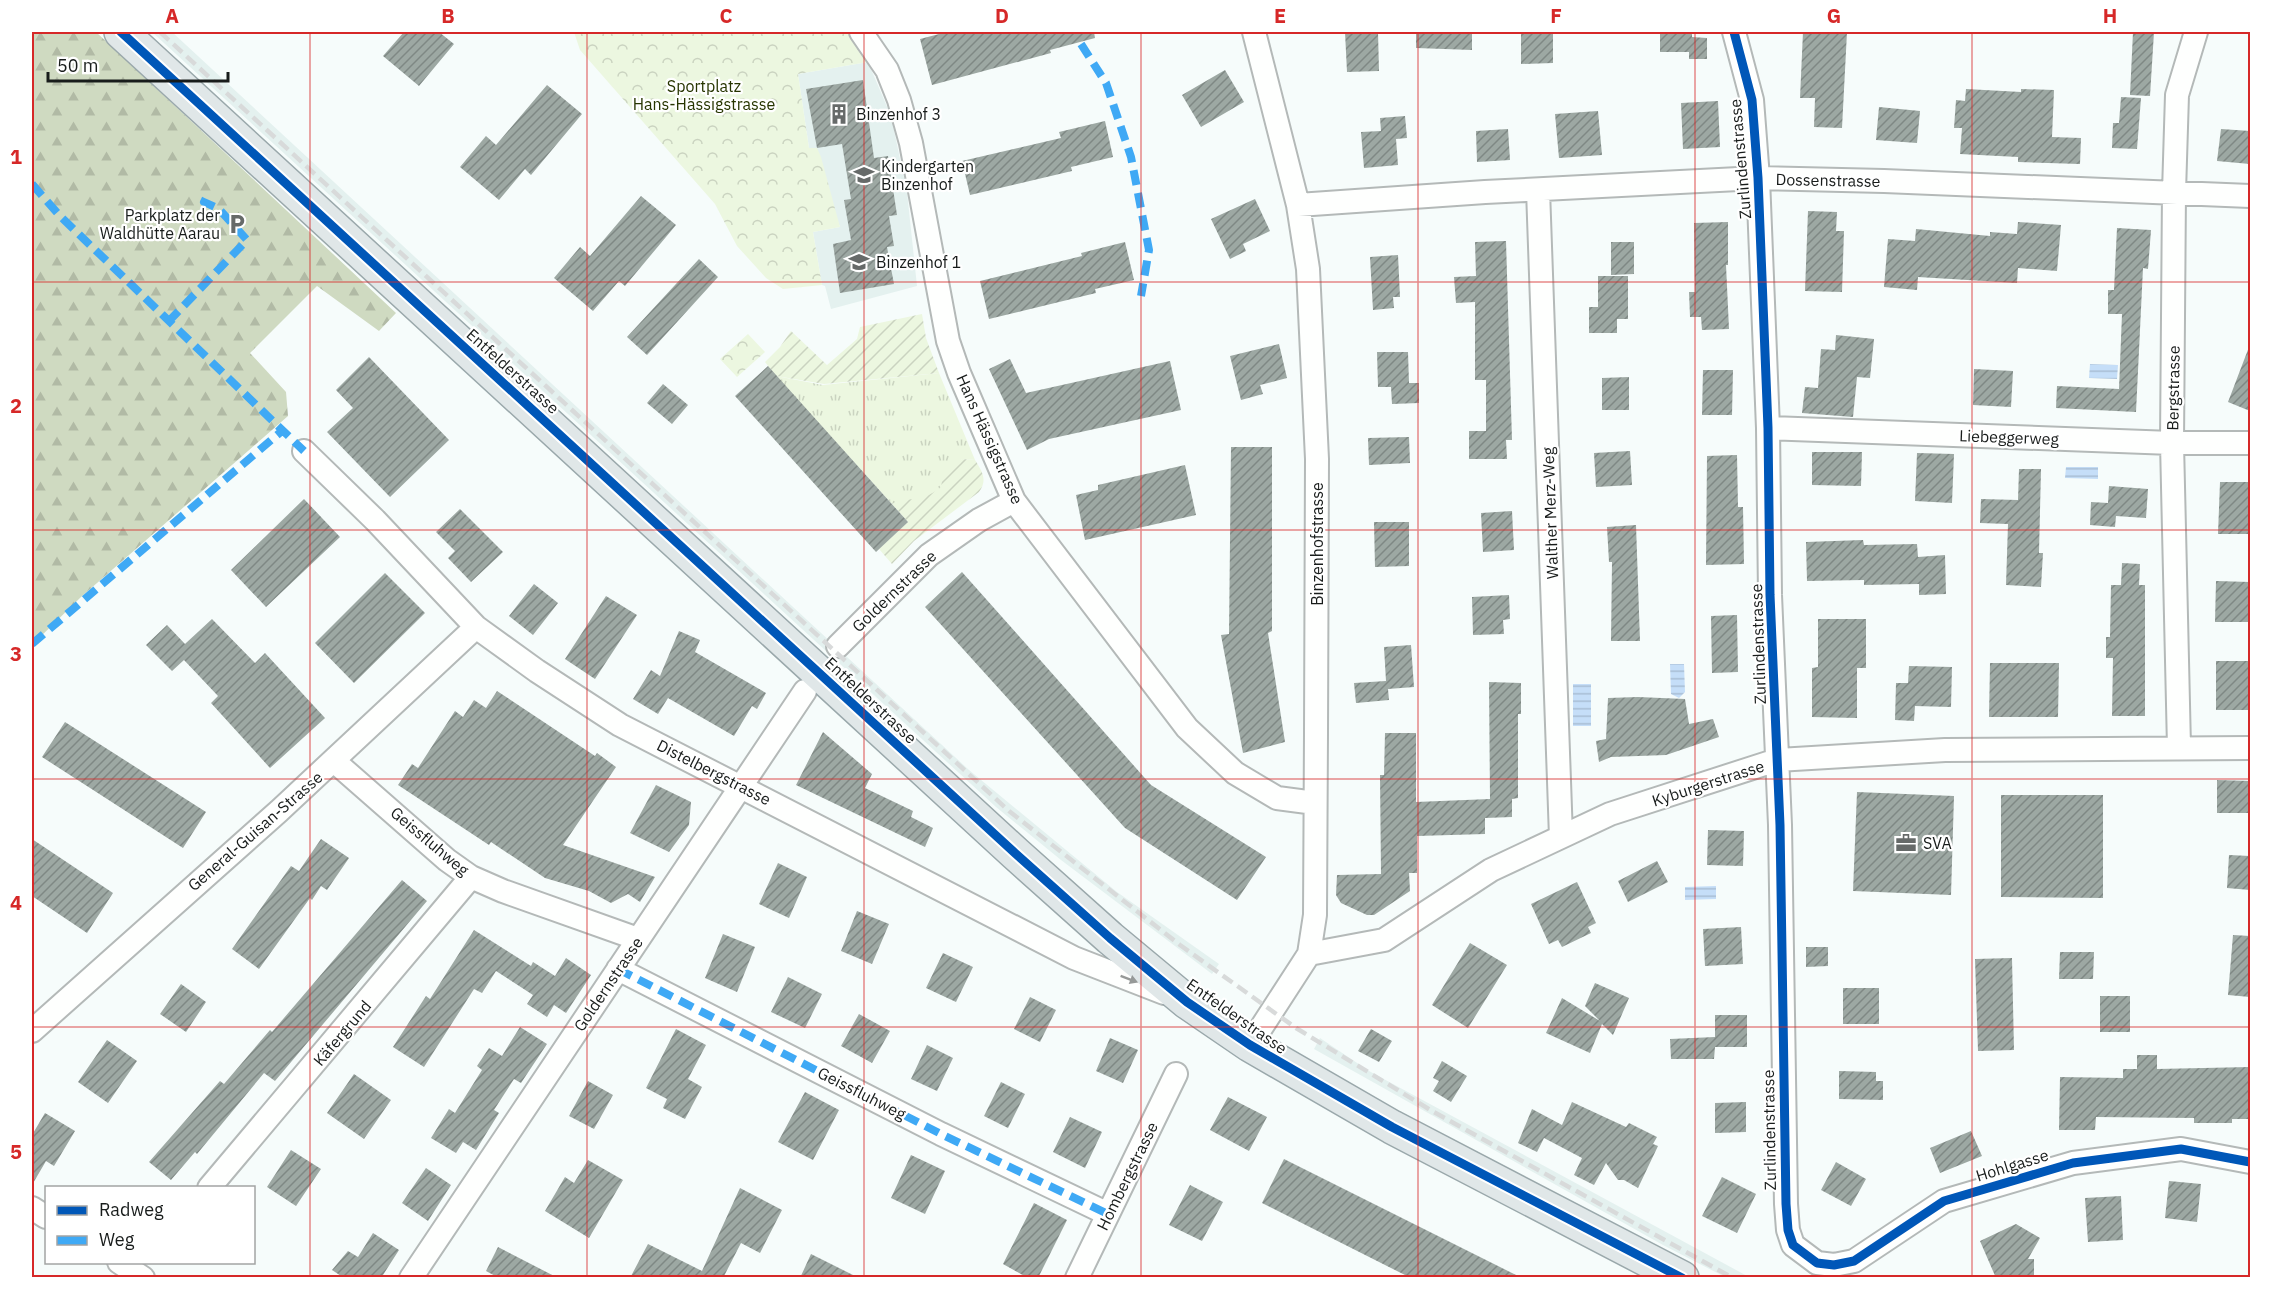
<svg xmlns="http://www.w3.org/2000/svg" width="2282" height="1309" font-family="'IBM Plex Sans',sans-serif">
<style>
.built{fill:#e4f1ef}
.grass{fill:url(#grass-tufts)}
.forest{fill:url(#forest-firs)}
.park{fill:url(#park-crowns)}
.garden{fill:url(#garden-furrows)}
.water{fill:url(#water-rules)}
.building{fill:url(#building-hatch)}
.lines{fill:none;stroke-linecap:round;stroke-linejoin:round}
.minor-casing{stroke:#b4b9b8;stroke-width:26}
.primary-casing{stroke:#9aa8ab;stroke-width:36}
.minor{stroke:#fefffe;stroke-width:22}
.primary{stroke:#e0e7e8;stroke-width:33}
.rail{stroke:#d8dada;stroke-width:4.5;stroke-dasharray:12 6;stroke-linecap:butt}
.quiet{stroke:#3fa9f5;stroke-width:8;stroke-dasharray:15 8;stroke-linecap:butt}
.cycleway-casing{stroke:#fff;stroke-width:13}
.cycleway{stroke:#0057b8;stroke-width:9}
.oneway{fill:#969998}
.grid{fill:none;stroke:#d62828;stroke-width:1.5;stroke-opacity:0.55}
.labels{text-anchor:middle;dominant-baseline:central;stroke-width:4.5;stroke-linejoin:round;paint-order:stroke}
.park-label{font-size:16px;fill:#273500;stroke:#fff}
.poi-label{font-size:16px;fill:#181c1b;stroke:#fff;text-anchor:start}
.street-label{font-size:16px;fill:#181c1b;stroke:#fff}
.neatline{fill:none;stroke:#d62828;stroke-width:2}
.grid-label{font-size:20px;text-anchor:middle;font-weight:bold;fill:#d62828}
</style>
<defs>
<pattern id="grass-tufts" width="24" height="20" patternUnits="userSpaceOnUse" patternTransform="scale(1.5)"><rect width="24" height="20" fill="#ecf7e0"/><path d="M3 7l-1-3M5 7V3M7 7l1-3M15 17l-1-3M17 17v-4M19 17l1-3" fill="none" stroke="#cad3c0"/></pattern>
<pattern id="forest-firs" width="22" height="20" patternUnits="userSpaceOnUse" patternTransform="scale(1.5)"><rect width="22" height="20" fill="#cfdac1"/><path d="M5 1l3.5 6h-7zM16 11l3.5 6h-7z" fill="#b1baa5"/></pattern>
<pattern id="park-crowns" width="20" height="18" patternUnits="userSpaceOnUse" patternTransform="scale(1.5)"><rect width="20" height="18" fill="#ecf7e0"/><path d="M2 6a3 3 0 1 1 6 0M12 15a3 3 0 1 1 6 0" fill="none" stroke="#cad3c0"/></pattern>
<pattern id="garden-furrows" width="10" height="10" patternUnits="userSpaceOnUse" patternTransform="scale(1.5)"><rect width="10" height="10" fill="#ecf7e0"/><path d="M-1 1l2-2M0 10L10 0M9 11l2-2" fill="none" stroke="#cad3c0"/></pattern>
<pattern id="water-rules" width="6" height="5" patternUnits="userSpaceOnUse" patternTransform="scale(1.5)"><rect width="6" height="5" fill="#c5def8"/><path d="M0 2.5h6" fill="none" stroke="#a8bed4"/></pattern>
<pattern id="building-hatch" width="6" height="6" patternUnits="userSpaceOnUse" patternTransform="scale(1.5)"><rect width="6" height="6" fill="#9da8a3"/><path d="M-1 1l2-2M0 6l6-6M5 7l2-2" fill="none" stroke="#7f8884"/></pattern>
</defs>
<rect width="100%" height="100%" fill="#f6fcfb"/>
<path class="built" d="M152 32H172L969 770 1117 892 1219 964 1212 974 1061 860 996 807Z
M868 62 891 116 907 192 917 286 831 309 825 286 822 285 813 232 840 227 809 148 798 74Z
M1320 1038 1369 1071 1749 1277H1725L1663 1245 1314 1049Z"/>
<path class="grass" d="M939 373 975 460 962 459C953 471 941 494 926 499 914 502 903 500 892 504L776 376 823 385Z"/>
<path class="forest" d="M32 32H96L396 313 379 331 317 286 250 353 286 392 288 416 81 597 32 645Z"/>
<path class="park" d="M574 32H848L868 62 798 74 809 148H817L821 157 840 227 813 232 822 285 783 289 766 278 737 246 715 204 580 50Z
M748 334 765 352 737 377 720 359Z"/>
<path class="garden" d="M922 314 926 338 939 373 824 384 776 376 765 362 780 347 791 331 827 365 857 339 860 327Z
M962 459 975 460C982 471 988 480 979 492L914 541 892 564 879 549 908 522 892 504C914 495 920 504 941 487L943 475Z"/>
<path class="water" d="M2090 364 2118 365 2117 379 2089 378Z
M2066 467H2098V479L2065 478Z
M1670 664H1684L1685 692 1679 698 1671 694Z
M1573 684H1591V726H1573Z
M1716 886V899L1685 900V887Z"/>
<path class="building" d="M404 32H439L454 44 419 86 383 56Z
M947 32H1094L1095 38 1050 50 1051 53 932 85 920 39Z
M1345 32H1378L1379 71 1347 72Z
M1416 32H1472V50L1416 48Z
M1521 32H1553V63L1521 64Z
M1660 32H1692V37L1707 38V59H1689V52H1660Z
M1803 32H1847L1842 128 1814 127 1815 98H1800Z
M2133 32H2154L2150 96 2130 95Z
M1225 70 1244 102 1201 127 1182 95Z
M863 80 874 158 888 156 897 215 889 216 894 246 887 247 894 284 840 293 833 244 851 240 844 200 851 199 842 144 817 148 806 89Z
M547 85 582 114 531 175 525 169 499 200 460 167 486 136 496 145Z
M1966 89 2021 92V89L2054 90 2052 137 2081 138 2080 164 2018 162V157L1960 154 1962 128H1954L1956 100 1965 101Z
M2121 97 2141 98 2137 149 2112 148 2113 123H2119Z
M1718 101 1720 147 1683 149 1681 103Z
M1879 107 1920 111 1917 143 1876 140Z
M1598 111 1602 155 1559 158 1555 114Z
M1405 116 1407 138 1396 139 1398 165 1364 168 1361 132 1381 131 1380 118Z
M1105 121 1113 157 1071 167 1072 171 970 195 962 161 1061 138 1059 132Z
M1508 129 1510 160 1477 162 1476 131Z
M2221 129 2250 131V164L2217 161Z
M641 196 676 225 625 286 619 281 593 311 554 278 580 247 590 256Z
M1255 199 1270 231 1243 244 1246 251 1230 259 1211 219Z
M1808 211 1837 212 1836 231H1844L1842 292 1805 291Z
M1728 222V265H1726L1729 329 1702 330 1701 317H1690L1689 292H1695L1694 223Z
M2018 222 2061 225 2057 271 2018 268 2017 283 1918 277 1917 290 1884 287 1888 239 1915 241 1916 229 1990 236V232L2017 234Z
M2117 228 2151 230 2148 269 2143 268 2136 412 2056 408 2057 386 2119 389 2122 314H2108V290H2114Z
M1506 241 1512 440H1506L1507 459H1469V431H1486V380H1475V302L1456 303 1454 277 1476 276 1475 242Z
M1125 242 1134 280 1095 289 1096 293 989 319 980 281 1082 256 1081 253Z
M1611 242H1634V274L1611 275Z
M1398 255 1400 297H1393L1394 308 1373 310 1370 257Z
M699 259 718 277 647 355 627 337Z
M1598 276H1628V319H1617V333H1589V307H1598Z
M1836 335 1874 339 1870 378 1857 377 1853 417 1802 413 1805 387 1818 388 1821 349 1835 350Z
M1279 344 1287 378 1260 385 1263 394 1241 400 1230 356Z
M2249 347H2250V411L2228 402Z
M1377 352H1408L1409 383H1419V403L1392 404 1391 387H1378Z
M369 357 449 440 390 497 327 432 353 408 336 390Z
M1010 359 1026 393 1170 361 1181 410 1049 439 1027 450 989 369Z
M768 366 908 522 876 552 735 396Z
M1974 369 2013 371 2011 407 1973 405Z
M1703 370H1733L1732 415H1702Z
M1629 377V410H1602V378Z
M663 384 688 405 672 424 647 403Z
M1409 437 1410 463 1369 465 1368 438Z
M1231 447H1272V631L1268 633 1285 742 1243 753 1221 635 1229 634Z
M1630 451 1632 485 1596 487 1594 453Z
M1812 452H1862L1861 486 1812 485Z
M1917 453 1954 454 1952 503 1915 501Z
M1737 455 1738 507H1743L1744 564 1706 565 1707 456Z
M1185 465 1196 515 1085 540 1076 495 1098 490V485Z
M2019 469H2041L2039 553H2043L2041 587 2006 585 2008 524 1980 523 1981 499 2018 500Z
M2220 482H2250V534H2218Z
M2109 486 2148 489 2146 518 2116 516 2115 527 2090 525 2091 502 2108 503Z
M304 499 340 537 266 607 231 570Z
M460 509 503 552 471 582 448 558 455 551 436 532Z
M1512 511 1514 550 1483 552 1481 513Z
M1374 522H1409V566L1375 567Z
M1636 525 1640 641H1611L1612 562H1609L1607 527Z
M1863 540 1864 545 1917 544 1918 557 1945 555 1946 594 1919 595V584L1864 585V580L1807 581 1806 542Z
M2122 563 2140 564 2139 585H2145V716H2112L2113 658H2106V637H2110L2111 585H2121Z
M962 572 1151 785 1266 857 1237 900 1125 828 925 607Z
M385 573 425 613 354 683 315 643Z
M2216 581 2250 582V622H2215Z
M534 584 558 603 533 635 509 616Z
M1509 595 1510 619 1503 620 1504 634 1473 635 1472 597Z
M606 596 637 615 595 679 565 659Z
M1737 615 1738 672 1712 673 1711 616Z
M212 619 255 663 265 653 325 718 270 768 211 703 218 696 184 660 172 671 146 645 167 625 185 644Z
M1818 619H1866V668H1857V718L1812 717V668L1818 667Z
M679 631 700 640 695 652 766 693 757 709 752 706 734 736 668 698 658 714 633 699 651 670 660 676Z
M1411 645 1414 687 1388 689 1389 700 1356 703 1354 683 1386 681 1384 647Z
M2216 661H2250L2249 710H2216Z
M1990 663H2059L2058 717H1989Z
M1909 666 1952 667 1951 707 1915 706 1914 721 1895 720 1896 683H1908Z
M1489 682 1521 683V714H1518V798L1512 799V817L1485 818V834L1417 836V873H1409L1410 891 1374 915H1367L1341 903 1336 895 1337 875 1381 874 1380 775H1384L1385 733H1416V802L1490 799Z
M497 691 595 756 597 753 616 767 563 845 655 877 640 902 628 894 611 903 589 891 545 878 491 842 489 845 398 785 412 764 418 768 455 711 463 717 474 700 486 708Z
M1638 697 1685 699 1689 724 1713 719 1719 737 1666 755 1611 757 1599 762 1596 741 1606 739 1608 698Z
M65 722 206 812 183 848 42 757Z
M823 732 872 774 865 788 913 811 911 817 933 828 925 847 796 785Z
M2217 780 2250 781V813H2217Z
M656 785 691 802 689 825 669 852 630 833Z
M1857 792 1954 796 1951 895 1853 891Z
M2001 795H2103V898L2001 897Z
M1708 830 1744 831 1743 866 1707 865Z
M32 839 113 893 87 933 32 896Z
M321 839 349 858 327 890 321 886 312 900 310 898 259 969 232 949 291 866 299 871Z
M2229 855 2250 856V890L2227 888Z
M1657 861 1668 882 1628 902 1618 881Z
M778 863 807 877 789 918 759 904Z
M402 880 427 901 275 1081 264 1073 197 1154 195 1152 171 1180 149 1162 220 1081 224 1084 270 1030 272 1032Z
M1577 882 1596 923 1588 927 1591 933 1562 947 1558 940 1549 944 1531 904Z
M857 911 889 924 872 964 841 951Z
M1741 927 1743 964 1705 966 1703 929Z
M474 930 531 966 533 962 555 976 566 958 591 975 566 1013 554 1005 547 1017 527 1004 533 995 496 971 482 993 474 989 424 1067 393 1047 426 996 430 999Z
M723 934 755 947 737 992 705 978Z
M2233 935 2250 936V997L2228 995Z
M1470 943 1507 965 1468 1028 1432 1005Z
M1806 947H1828V966L1806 967Z
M2060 952H2094L2093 979H2059Z
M943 953 973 967 956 1002 926 988Z
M2012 958 2014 1050 1978 1051 1975 959Z
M788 977 822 994 805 1028 771 1012Z
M1595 983 1629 998 1613 1035 1602 1024 1590 1053 1546 1033 1562 998 1600 1021 1585 1006Z
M181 984 206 1002 186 1032 160 1014Z
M1843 988H1879V1024H1843Z
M2100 996H2130V1032H2100Z
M1030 997 1056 1010 1040 1042 1014 1029Z
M859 1014 890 1031 872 1063 841 1046Z
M1715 1015H1747V1047H1715L1714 1059H1671L1670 1039 1715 1037Z
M520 1027 547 1044 521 1083 514 1079 494 1110 499 1113 476 1150 463 1142 456 1153 431 1138 449 1109 455 1113 482 1070 477 1066 489 1048 502 1056Z
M676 1029 706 1045 688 1079 702 1087 685 1119 663 1108 667 1099 646 1088Z
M1371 1029 1392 1041 1379 1062 1358 1051Z
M1110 1038 1138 1050 1123 1083 1096 1071Z
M107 1040 137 1061 108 1103 78 1082Z
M927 1045 953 1058 937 1091 911 1079Z
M2137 1055H2157V1069L2250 1067V1119H2232V1123H2194V1118L2096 1117 2095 1130H2059L2060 1077 2123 1078V1069H2137Z
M1442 1061 1467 1076 1451 1102 1433 1091 1439 1081 1433 1078Z
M1839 1071 1876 1072V1081H1883V1100L1839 1099Z
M354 1074 391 1100 364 1139 327 1113Z
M588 1081 613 1095 594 1129 569 1116Z
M1001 1082 1025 1094 1008 1128 984 1116Z
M805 1092 839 1110 813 1160 778 1142Z
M1228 1097 1267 1117 1249 1151 1210 1130Z
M1572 1102 1626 1127 1629 1123 1657 1137 1653 1144 1658 1146 1638 1188 1624 1180H1618L1606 1163 1594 1185 1574 1175 1582 1158 1544 1138 1537 1152 1518 1143 1532 1109 1562 1125Z
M1746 1102V1132L1715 1133V1103Z
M45 1113 75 1131 54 1166 46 1161 32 1185V1135Z
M1070 1117 1102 1132 1085 1168 1053 1152Z
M1971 1131 1982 1156 1940 1173 1930 1148Z
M291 1150 321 1169 296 1206 267 1187Z
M911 1155 945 1171 925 1214 891 1198Z
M1284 1159 1522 1278H1411L1387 1266 1262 1203Z
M588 1160 623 1180 589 1238 545 1211 565 1177 574 1183Z
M1836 1162 1866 1179 1851 1206 1821 1190Z
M426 1168 451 1185 428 1221 402 1203Z
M1722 1177 1756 1194 1737 1233 1702 1216Z
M2169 1181 2201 1184 2197 1222 2165 1218Z
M1190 1185 1223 1202 1202 1241 1169 1225Z
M740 1188 782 1210 760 1253 741 1243 723 1278H630L648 1244 702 1271Z
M2121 1196 2123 1240 2088 1242 2085 1198Z
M1034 1203 1067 1220 1038 1278H1028L1003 1264Z
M2016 1224 2040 1238 2028 1259H2034V1278H1996L1980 1241Z
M373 1233 399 1250 383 1275 387 1278H344L332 1270 348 1251 358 1257Z
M498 1247 558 1278H499L486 1271Z
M811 1254 859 1278H800Z"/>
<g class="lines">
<g class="minor-casing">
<path id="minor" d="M861 32 887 70 899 100 911 143 948 341 959 373 1014 501 1187 728 1235 773 1277 798 1315 803
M1734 32 1752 100 1758 178 1768 428 1770 595 1780 825 1786 1204 1788 1230 1793 1245 1817 1263 1834 1265 1854 1261 1944 1201 2073 1163 2181 1149 2250 1162
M1538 190 1561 837
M1298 205 1485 192 1758 178 1884 181 2250 196
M1768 428 2172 443H2250
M304 451 375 520 476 627 537 671 620 725 1074 958 1164 993
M838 646 929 555 979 520 1014 501
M2179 747 2172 443 2174 192 2177 95 2196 32
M334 761 447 860 471 877 503 891 638 939
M1309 954 1384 940 1491 870 1610 814 1777 760 1945 750 2250 748
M618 969 941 1134 1108 1214
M32 1031 279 811 476 627
M1250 1045 1309 954 1315 915 1316 734 1317 459 1308 269 1298 205 1254 32
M209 1188 471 877
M32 1208 46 1217
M119 1262 143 1278
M411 1278 805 691
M1077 1278 1176 1074"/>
</g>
<g class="primary-casing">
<path id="primary" d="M121 32 1016 854 1110 938 1187 1002 1250 1045 1392 1127 1682 1278"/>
</g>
<use href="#minor" class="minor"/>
<use href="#primary" class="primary"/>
<path class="rail" d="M160 32 1009 811 1180 945 1296 1028 1432 1111 1733 1278"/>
<path class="quiet" d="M1081 44 1106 83 1131 157 1149 250 1141 296
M32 184 60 216 304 451
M168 322 247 240 219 209 204 202 207 196
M32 644 283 430
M618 969 941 1134 1108 1214"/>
<g class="cycleway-casing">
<path id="cycleway" d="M121 32 1016 854 1110 938 1187 1002 1250 1045 1392 1127 1682 1278
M1734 32 1752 100 1758 178 1768 428 1770 595 1780 825 1786 1204 1788 1230 1793 1245 1817 1263 1834 1265 1854 1261 1944 1201 2073 1163 2181 1149 2250 1162"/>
</g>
<use href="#cycleway" class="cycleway"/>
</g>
<defs><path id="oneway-solid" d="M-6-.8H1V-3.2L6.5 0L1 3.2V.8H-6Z" transform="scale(1.5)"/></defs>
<use class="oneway" href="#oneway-solid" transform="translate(1129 979) rotate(21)"/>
<path class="grid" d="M310 32V1278M587 32V1278M864 32V1278M1141 32V1278M1418 32V1278M1695 32V1278M1972 32V1278M32 282H2250M32 530H2250M32 779H2250M32 1027H2250"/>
<defs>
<g id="building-bare" transform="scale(1.62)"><path d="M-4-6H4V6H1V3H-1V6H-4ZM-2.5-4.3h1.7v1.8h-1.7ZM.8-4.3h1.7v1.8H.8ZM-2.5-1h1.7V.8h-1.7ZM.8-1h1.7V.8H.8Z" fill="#666a69" stroke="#fff" stroke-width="2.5" paint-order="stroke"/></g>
<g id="school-bare" transform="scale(1.62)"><path d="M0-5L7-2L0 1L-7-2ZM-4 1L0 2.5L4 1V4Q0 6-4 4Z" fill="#666a69" stroke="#fff" stroke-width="2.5" paint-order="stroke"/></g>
<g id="parking-bare" transform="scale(1.62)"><path d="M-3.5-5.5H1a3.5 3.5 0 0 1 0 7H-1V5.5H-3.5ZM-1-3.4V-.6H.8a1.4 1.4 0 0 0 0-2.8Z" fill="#666a69" stroke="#fff" stroke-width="2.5" paint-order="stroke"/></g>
<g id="office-bare" transform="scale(1.62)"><path d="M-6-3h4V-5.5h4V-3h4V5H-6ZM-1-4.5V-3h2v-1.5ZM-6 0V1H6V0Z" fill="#666a69" stroke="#fff" stroke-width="2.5" paint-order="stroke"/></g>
</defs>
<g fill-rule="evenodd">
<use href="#building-bare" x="839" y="114"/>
<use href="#school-bare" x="864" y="175"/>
<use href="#parking-bare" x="237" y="224"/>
<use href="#school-bare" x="859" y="262"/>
<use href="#office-bare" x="1906" y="843"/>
</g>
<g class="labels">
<g class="park-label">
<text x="704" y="86">Sportplatz<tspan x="704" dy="18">Hans-Hässigstrasse</tspan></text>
</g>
<g class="poi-label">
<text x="856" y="114">Binzenhof 3</text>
<text x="881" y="166">Kindergarten<tspan x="881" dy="18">Binzenhof</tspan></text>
<text x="220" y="215" text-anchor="end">Parkplatz der<tspan x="220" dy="18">Waldhütte Aarau</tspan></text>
<text x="876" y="262">Binzenhof 1</text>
<text x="1923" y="843">SVA</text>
</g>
<g class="street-label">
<text transform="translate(1740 159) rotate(-95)">Zurlindenstrasse</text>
<text transform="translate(1828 180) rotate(1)">Dossenstrasse</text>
<text transform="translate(513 371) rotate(42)">Entfelderstrasse</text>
<text transform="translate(2173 388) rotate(-89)">Bergstrasse</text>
<text transform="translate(2009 437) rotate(2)">Liebeggerweg</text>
<text transform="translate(990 439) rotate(66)">Hans Hässigstrasse</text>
<text transform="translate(1550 513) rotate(-92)">Walther Merz-Weg</text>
<text transform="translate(1317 544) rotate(-90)">Binzenhofstrasse</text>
<text transform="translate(894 591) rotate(-44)">Goldernstrasse</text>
<text transform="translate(1758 644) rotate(-92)">Zurlindenstrasse</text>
<text transform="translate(871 700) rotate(43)">Entfelderstrasse</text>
<text transform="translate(714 772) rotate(27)">Distelbergstrasse</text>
<text transform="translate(1708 783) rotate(-18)">Kyburgerstrasse</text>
<text transform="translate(255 831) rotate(-41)">General-Guisan-Strasse</text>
<text transform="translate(430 841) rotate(40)">Geissfluhweg</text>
<text transform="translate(608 984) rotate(-56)">Goldernstrasse</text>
<text transform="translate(1237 1016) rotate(35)">Entfelderstrasse</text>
<text transform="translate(342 1033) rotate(-50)">Käfergrund</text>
<text transform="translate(862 1093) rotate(27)">Geissfluhweg</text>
<text transform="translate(1769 1130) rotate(-91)">Zurlindenstrasse</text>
<text transform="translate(2012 1165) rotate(-17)">Hohlgasse</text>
<text transform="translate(1127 1176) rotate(-64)">Hombergstrasse</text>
</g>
</g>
<rect width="2282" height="1309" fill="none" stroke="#ffffff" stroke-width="66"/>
<rect x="45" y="1186" width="210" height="78" fill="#ffffff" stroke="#a3a4a4" stroke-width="1.5"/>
<rect x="57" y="1206" width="30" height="9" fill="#0057b8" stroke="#a3a4a4" stroke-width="1.5"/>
<text x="99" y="1216" font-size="18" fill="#181c1b">Radweg</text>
<rect x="57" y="1236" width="30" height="9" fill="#3fa9f5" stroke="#a3a4a4" stroke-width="1.5"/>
<text x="99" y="1246" font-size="18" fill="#181c1b">Weg</text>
<path d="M48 72v9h180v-9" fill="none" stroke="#181c1b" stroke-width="3"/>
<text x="57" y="72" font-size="18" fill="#181c1b" stroke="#ffffff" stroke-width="4.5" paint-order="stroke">50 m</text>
<rect x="33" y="33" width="2216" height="1243" class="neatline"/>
<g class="grid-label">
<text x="172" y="23">A</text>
<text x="448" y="23">B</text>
<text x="726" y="23">C</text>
<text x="1002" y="23">D</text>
<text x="1280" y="23">E</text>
<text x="1556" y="23">F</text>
<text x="1834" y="23">G</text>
<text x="2110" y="23">H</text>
<text x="16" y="164">1</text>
<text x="16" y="413">2</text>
<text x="16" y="661">3</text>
<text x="16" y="910">4</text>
<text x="16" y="1159">5</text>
</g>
</svg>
